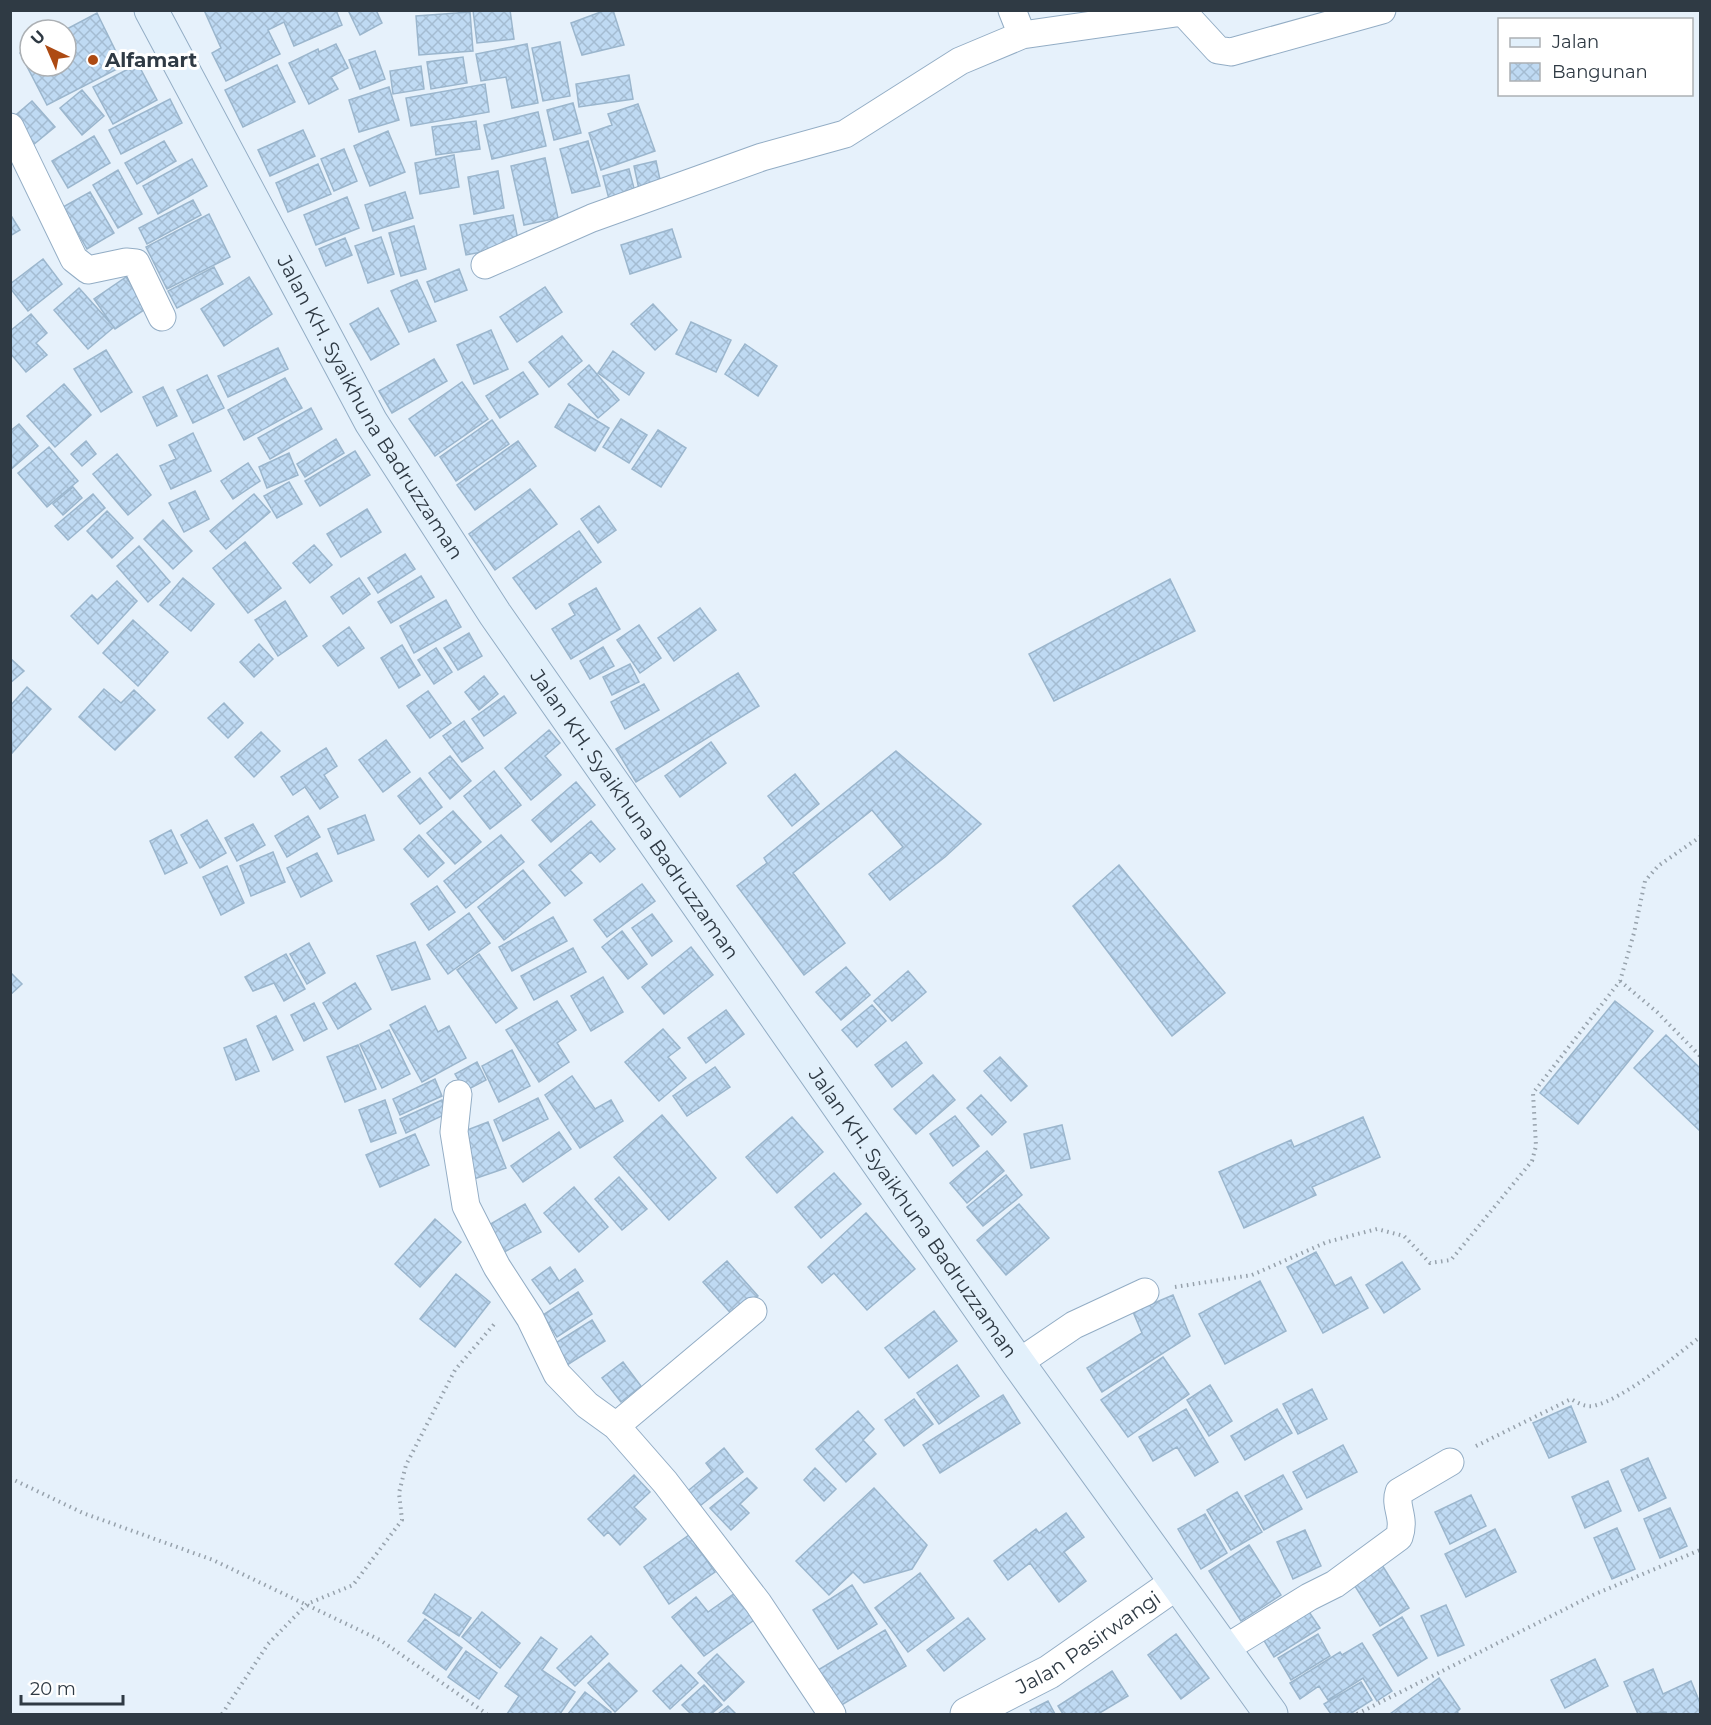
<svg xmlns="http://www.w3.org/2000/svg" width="1711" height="1725" font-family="Montserrat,sans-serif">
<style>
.building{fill:url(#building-cross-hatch);stroke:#9bb6cd;stroke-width:1.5}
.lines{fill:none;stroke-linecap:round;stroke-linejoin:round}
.minor-casing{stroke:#93adc5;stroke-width:29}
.tertiary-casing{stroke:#93adc5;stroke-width:35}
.secondary-casing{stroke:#93adc5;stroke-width:35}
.path{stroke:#97a2ac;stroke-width:4;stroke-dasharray:1.5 4.5;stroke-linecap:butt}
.minor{stroke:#fff;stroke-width:27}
.tertiary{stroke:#fff;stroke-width:33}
.secondary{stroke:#e2f0fb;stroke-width:33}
.poi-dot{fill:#ad4a13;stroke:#fff;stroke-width:2}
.labels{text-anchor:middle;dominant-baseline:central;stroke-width:6;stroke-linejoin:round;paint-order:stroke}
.poi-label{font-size:20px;font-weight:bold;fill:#2f3a44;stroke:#fff;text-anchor:start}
.street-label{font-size:20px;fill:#2f3a44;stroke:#fff}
</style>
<defs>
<pattern id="building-cross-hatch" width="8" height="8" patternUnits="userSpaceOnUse" patternTransform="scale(1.5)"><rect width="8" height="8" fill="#bfdaf3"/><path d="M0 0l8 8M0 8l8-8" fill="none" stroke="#a4bcd2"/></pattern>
</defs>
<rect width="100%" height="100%" fill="#e6f1fb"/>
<path class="building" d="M204 10H336L342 25 294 46 284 22 268 30 280 54 226 81 212 53 221 48Z
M348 10H376L382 23 360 35Z
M473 10H510L514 39 477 43Z
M606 10H613L624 45 582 55 571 23Z
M470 12 473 51 419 55 416 16Z
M97 13 123 66 47 105 20 53 30 48V66H66L65 30Z
M560 42 570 96 543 101 532 48Z
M336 44 348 68 331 77 338 89 309 104 289 63 318 49 319 52Z
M527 44 538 103 512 108 506 77 481 81 476 54Z
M375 51 385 79 360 89 349 60Z
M463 57 467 83 431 89 427 62Z
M138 64 157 100 113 124 93 87Z
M277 65 295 102 243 127 225 90Z
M421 66 424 89 393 94 390 71Z
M629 75 633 99 579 107 576 84Z
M485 84 489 112 411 126 406 98Z
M389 87 399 120 359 132 349 100Z
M82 90 104 116 82 135 60 108Z
M170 99 182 123 121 154 109 130Z
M32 101 55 127 33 145 11 119Z
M573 103 581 133 554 140 547 110Z
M638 104 655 151 601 170 589 133 612 125 608 114Z
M538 112 546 146 492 159 484 125Z
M476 121 480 149 436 155 432 127Z
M303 130 315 156 270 176 258 150Z
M388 131 405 172 370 186 354 146Z
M94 136 110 163 68 188 52 161Z
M164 141 176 161 137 184 125 163Z
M588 141 600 186 572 193 560 149Z
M344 149 357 181 334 191 321 159Z
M454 155 459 187 420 194 415 163Z
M545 158 558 218 524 225 511 166Z
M192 159 207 186 158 214 143 186Z
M656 161 662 189 640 194 634 166Z
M318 164 331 194 288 212 276 183Z
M629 169 636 196 610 203 603 176Z
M118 170 142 214 118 228 93 185Z
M498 171 504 208 474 214 468 177Z
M90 192 114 233 87 249 63 207Z
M405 192 413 218 373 231 365 205Z
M347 197 359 228 316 245 304 215Z
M193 200 201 215 147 244 139 228Z
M10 214 20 230 10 236Z
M209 214 230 257 167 289 146 247Z
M513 215 519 245 466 255 460 225Z
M414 226 426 269 401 276 389 233Z
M672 229 681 257 630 274 621 245Z
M381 237 394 274 368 283 355 246Z
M345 238 352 255 326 266 319 249Z
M43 259 62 284 28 311 10 288V284Z
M214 267 223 284 177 308 168 291Z
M459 269 467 290 435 302 427 282Z
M126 277 147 308 115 329 94 299Z
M249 277 272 314 224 346 201 309Z
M417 280 436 321 409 332 391 291Z
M545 287 562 312 517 342 500 317Z
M79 288 114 327 88 349 54 310Z
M653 304 677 330 655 350 631 324Z
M378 308 399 344 371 360 350 324Z
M31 314 47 333 36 343 47 355 26 372 10 353V331Z
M691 322 731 340 716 372 676 354Z
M491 330 508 369 474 384 457 345Z
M562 336 582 361 549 387 529 362Z
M745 344 777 366 758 396 725 374Z
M278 348 288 369 228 397 218 376Z
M106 350 132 392 101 412 74 369Z
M613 351 644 373 629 395 598 373Z
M434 359 447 381 392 413 379 391Z
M589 365 619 400 598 418 568 384Z
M523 372 538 394 500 418 486 396Z
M207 375 224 408 193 423 177 390Z
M285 378 302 408 244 440 228 410Z
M462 382 488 419 435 456 409 419Z
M64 384 91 415 55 447 27 416Z
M163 387 177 416 157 426 143 397Z
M569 404 609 428 595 451 555 427Z
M311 408 322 429 270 459 258 438Z
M621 419 647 435 629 463 603 447Z
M492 420 509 444 456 481 440 457Z
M19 424 38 446 10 470V431Z
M658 430 686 448 661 487 632 469Z
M193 433 211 471 171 489 160 466 176 459 169 445Z
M336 439 344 453 305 477 297 464Z
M86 441 96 454 82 466 71 454Z
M518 441 536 466 475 510 457 485Z
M49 447 78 481 47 507 18 473Z
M355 451 370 475 320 506 305 481Z
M289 453 298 475 267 488 259 467Z
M117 454 151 495 128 515 93 474Z
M248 463 260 481 233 499 221 481Z
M289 482 302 504 277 518 264 496Z
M73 487 82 498 63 515 53 504Z
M530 489 557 524 495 570 469 534Z
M195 491 209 519 184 532 169 503Z
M93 494 105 508 68 540 55 526Z
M254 494 270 512 226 549 210 531Z
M599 506 616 530 598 543 581 519Z
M367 509 381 532 341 557 327 534Z
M107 511 133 538 112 558 87 531Z
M163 520 192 551 173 569 144 539Z
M579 531 601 562 536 609 513 578Z
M245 542 281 588 248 613 213 568Z
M314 545 332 565 310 583 293 563Z
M139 546 170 582 148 602 117 566Z
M405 554 415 569 378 593 368 578Z
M421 576 434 597 391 623 378 602Z
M183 578 214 604 191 631 160 605Z
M359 578 370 594 343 614 331 597Z
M1170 579 1195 631 1054 701 1029 654Z
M117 581 137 601 98 644 71 616 92 595 97 600Z
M596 588 620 629 571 659 552 629 575 615 569 604Z
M446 600 461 627 414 653 400 626Z
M285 601 307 636 278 656 255 620Z
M700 608 716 630 674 661 658 638Z
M133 620 168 652 138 686 103 653Z
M639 625 661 658 640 673 617 640Z
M349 627 364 648 338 666 323 646Z
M469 633 482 656 458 670 444 648Z
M259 644 273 659 254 677 240 662Z
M402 645 420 675 399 688 381 658Z
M603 647 614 666 590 679 580 661Z
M436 648 452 672 434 684 418 660Z
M10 658 24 671 10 683Z
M630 664 639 682 612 695 603 677Z
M738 673 759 706 636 782 616 749Z
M484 676 498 694 479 710 465 692Z
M644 684 659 710 625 729 611 702Z
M27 687 51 709 12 753 10 706Z
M104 689 121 703 134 690 155 710 115 750 79 717Z
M428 691 451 723 430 738 407 706Z
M504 696 516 713 484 736 472 719Z
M224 703 243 723 228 738 208 718Z
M464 721 483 748 462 762 443 736Z
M549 730 560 743 545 756 561 775 531 800 505 768Z
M261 732 280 751 254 777 235 757Z
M386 740 410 772 383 792 359 760Z
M711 742 726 763 680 797 665 776Z
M326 748 337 766 324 775 338 797 320 809 305 787 293 795 281 777Z
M896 751 981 824 945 857 890 900 869 874 903 847 872 810 793 873 845 943 804 975 737 886 767 863 764 858Z
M450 756 471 781 450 799 429 773Z
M494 771 521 805 490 829 464 796Z
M795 774 819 804 792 826 768 796Z
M420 778 442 807 420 824 398 796Z
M576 782 595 805 551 842 532 820Z
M453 811 481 842 455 864 427 833Z
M365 815 374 840 338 854 328 829Z
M308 816 320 837 287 857 275 836Z
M207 820 226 853 200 868 181 835Z
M591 821 615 849 600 862 591 852 570 870 582 883 565 896 539 865Z
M253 824 265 845 237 861 225 838Z
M171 830 187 863 165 874 150 841Z
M419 835 444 863 428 877 404 849Z
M501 835 524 862 466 908 444 881Z
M273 852 285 882 251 896 240 866Z
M317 853 332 881 301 897 287 868Z
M1119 865 1225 993 1172 1036 1073 906Z
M227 866 244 903 221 915 203 877Z
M523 870 550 903 504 940 478 907Z
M642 884 655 901 607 937 594 920Z
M437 886 455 912 429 930 411 904Z
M469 913 490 943 448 974 427 945Z
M652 914 672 941 652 956 632 928Z
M553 917 567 941 512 971 499 947Z
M622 931 647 964 628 979 602 947Z
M415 942 430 979 392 990 377 956Z
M309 943 325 973 307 984 290 954Z
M691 947 713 975 664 1014 642 987Z
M573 948 586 972 534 1000 521 976Z
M286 954 305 989 284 1001 274 983 253 991 245 977Z
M479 954 517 1008 496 1023 457 970Z
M846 967 870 995 841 1020 816 992Z
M908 971 926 992 892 1021 874 1001Z
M10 972 22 984 10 995Z
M603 977 623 1012 591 1031 571 996Z
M355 983 371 1009 338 1029 323 1003Z
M557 1001 576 1030 557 1043 569 1062 539 1082 506 1030Z
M1615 1001 1653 1031 1578 1124 1540 1093Z
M314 1003 327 1029 304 1041 291 1015Z
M872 1005 886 1021 857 1047 842 1030Z
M425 1006 438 1032 449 1026 466 1058 422 1082 390 1025Z
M726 1010 744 1034 706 1063 688 1038Z
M276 1016 293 1050 273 1060 257 1026Z
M663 1029 680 1048 668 1057 686 1078 659 1101 625 1062Z
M389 1030 410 1074 382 1088 360 1044Z
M1666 1035 1700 1068V1131L1634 1068Z
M246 1039 259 1071 236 1080 224 1048Z
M906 1042 922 1063 892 1087 875 1065Z
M358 1045 376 1089 345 1102 327 1057Z
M512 1050 530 1086 499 1102 482 1066Z
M1000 1057 1027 1086 1011 1101 984 1071Z
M477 1062 486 1080 465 1091 455 1074Z
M715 1067 730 1087 687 1116 673 1096Z
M933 1075 955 1100 916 1134 894 1109Z
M572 1076 595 1109 611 1100 623 1121 580 1148 545 1095Z
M435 1079 442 1096 400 1115 393 1099Z
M981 1095 1006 1122 992 1135 967 1108Z
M538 1098 548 1119 503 1141 494 1120Z
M385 1100 396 1133 371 1142 359 1110Z
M442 1100 448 1113 406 1133 400 1119Z
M662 1115 716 1178 669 1220 614 1157Z
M955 1116 979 1146 953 1166 930 1134Z
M792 1117 823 1152 777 1193 746 1157Z
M1363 1117 1380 1157 1312 1187 1316 1195 1244 1228 1219 1172 1291 1140 1294 1147Z
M488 1122 506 1168 471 1180 462 1132Z
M1062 1125 1070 1159 1031 1168 1024 1134Z
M559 1132 571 1149 523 1182 511 1166Z
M415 1134 429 1165 380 1187 366 1155Z
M987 1151 1004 1171 967 1203 950 1183Z
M834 1173 861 1204 821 1238 795 1207Z
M1006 1175 1022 1195 983 1226 967 1207Z
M619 1177 647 1209 622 1230 595 1199Z
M574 1187 608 1227 579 1252 544 1213Z
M525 1204 541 1232 497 1256 482 1229Z
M1019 1204 1049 1238 1006 1275 977 1240Z
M866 1213 915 1269 867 1310 834 1273 822 1283 808 1267Z
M435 1219 461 1242 420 1287 395 1264Z
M1316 1252 1335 1286 1351 1277 1368 1308 1323 1333 1287 1267Z
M727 1261 758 1296 734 1317 703 1282Z
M1402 1262 1420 1289 1384 1313 1366 1285Z
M550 1267 559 1281 575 1269 583 1281 550 1304 532 1280Z
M456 1274 490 1302 455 1347 420 1319Z
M1260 1281 1286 1331 1225 1364 1199 1314Z
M578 1292 592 1314 557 1337 543 1315Z
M1173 1295 1190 1336 1102 1392 1087 1368 1142 1333 1133 1312Z
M934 1311 957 1341 909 1378 885 1348Z
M592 1320 605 1341 564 1367 551 1346Z
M1163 1357 1189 1394 1128 1437 1101 1400Z
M623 1362 641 1386 621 1402 602 1378Z
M957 1365 979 1396 939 1424 917 1393Z
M1210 1385 1232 1421 1209 1436 1187 1400Z
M1312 1389 1327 1419 1298 1434 1283 1404Z
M1003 1395 1020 1423 940 1473 923 1445Z
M914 1399 933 1424 904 1446 885 1420Z
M1571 1406 1586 1442 1549 1458 1533 1423Z
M1186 1409 1218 1462 1195 1476 1177 1447 1153 1461 1139 1437Z
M1277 1409 1292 1433 1245 1460 1231 1436Z
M858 1411 874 1429 863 1440 876 1454 846 1482 816 1449Z
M1343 1445 1357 1472 1307 1498 1293 1472Z
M724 1448 743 1472 696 1509 684 1494 712 1471 706 1463Z
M1648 1458 1666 1498 1639 1511 1621 1470Z
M815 1468 836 1489 824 1501 804 1480Z
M634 1475 650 1492 634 1507 646 1519 620 1545 608 1532 604 1536 588 1519Z
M1283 1475 1302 1509 1264 1530 1245 1496Z
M747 1478 757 1488 740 1504 749 1513 731 1530 710 1508Z
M1608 1481 1621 1511 1585 1528 1572 1497Z
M874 1488 927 1545 912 1569 864 1583 853 1572 829 1595 796 1561Z
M1237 1492 1262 1532 1231 1550 1207 1510Z
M1471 1495 1486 1526 1450 1544 1435 1512Z
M1670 1508 1687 1546 1660 1558 1644 1519Z
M1066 1513 1084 1537 1064 1552 1086 1581 1059 1602 1030 1563 1008 1580 994 1561 1036 1529 1039 1533Z
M1205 1514 1227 1553 1201 1569 1178 1529Z
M1617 1528 1635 1569 1612 1579 1594 1538Z
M1495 1529 1516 1572 1466 1597 1445 1554Z
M1305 1530 1321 1566 1293 1579 1277 1542Z
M689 1535 715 1572 669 1604 644 1567Z
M1249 1545 1281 1595 1241 1621 1209 1571Z
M1382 1565 1409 1608 1380 1626 1353 1583Z
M920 1573 954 1618 908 1652 875 1608Z
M852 1585 877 1624 838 1649 813 1610Z
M735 1593 754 1620 704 1656 672 1617 696 1597 708 1612Z
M435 1594 471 1618 459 1636 423 1613Z
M1446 1605 1464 1645 1438 1656 1421 1616Z
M1305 1606 1320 1628 1274 1657 1260 1634Z
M482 1612 520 1643 500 1668 462 1637Z
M1402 1617 1427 1658 1398 1676 1373 1635Z
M968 1618 985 1639 944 1671 927 1650Z
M425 1619 462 1648 446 1670 408 1641Z
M885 1630 906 1666 840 1706 818 1670Z
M1176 1634 1209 1678 1181 1699 1148 1655Z
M1318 1634 1330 1656 1291 1680 1278 1658Z
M591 1636 608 1654 575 1686 557 1668Z
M541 1637 557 1649 542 1670 575 1692 560 1714H507L519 1696 505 1686Z
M1362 1643 1392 1691 1377 1701 1363 1678 1328 1700 1319 1686 1300 1699 1290 1683 1340 1652 1342 1655Z
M466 1651 497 1673 479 1699 448 1677Z
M717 1654 744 1682 724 1701 698 1673Z
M1595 1659 1608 1686 1565 1708 1551 1680Z
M609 1663 637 1691 615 1712 588 1683Z
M681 1665 698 1683 670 1709 653 1691Z
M1653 1669 1663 1694 1691 1681 1700 1703V1714H1667L1666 1712 1638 1714 1624 1682Z
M1112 1671 1128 1696 1098 1714H1063L1058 1706Z
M1439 1678 1460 1709 1457 1712 1459 1714H1390Z
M1361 1682 1372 1700 1350 1714H1331L1324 1704Z
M704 1685 722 1705 711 1714H691L682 1705Z
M585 1692 611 1712 609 1714H568Z
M1048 1701 1055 1714H1032L1030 1710Z
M728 1706 736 1714H718Z"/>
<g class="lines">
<g class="minor-casing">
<path id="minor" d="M1012 10 1022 35
M10 127 74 259 88 270 126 262 136 263 162 317
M485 265 592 218 762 157 845 134 960 61 1022 35 1183 12 1218 50 1231 52 1382 10
M458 1094 454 1132 466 1206 497 1267 530 1318 557 1374 587 1405 616 1426 665 1482 758 1603 832 1714
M1018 1363 1074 1325 1145 1292
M616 1426 753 1311
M1223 1650 1309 1597 1335 1584 1399 1537C1406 1517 1394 1507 1399 1492L1450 1462"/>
</g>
<g class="tertiary-casing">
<g id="tertiary">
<path id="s1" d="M967 1714 1049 1672 1175 1584"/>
</g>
</g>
<g class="secondary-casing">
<g id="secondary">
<path id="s2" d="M151 10 371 422 495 614 1018 1363 1271 1714"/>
</g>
</g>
<path class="path" d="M1620 981 1657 1012 1700 1056
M1175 1287 1252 1275 1327 1242 1377 1229 1404 1236 1430 1263 1451 1260 1532 1161 1536 1146 1533 1093 1620 981 1634 933 1645 881 1658 866 1700 837
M1476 1446 1571 1399C1578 1403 1585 1407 1593 1406 1624 1399 1674 1357 1700 1337
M10 1478 83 1513 213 1560 380 1640 487 1714
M222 1714 268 1644 307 1604 353 1585 402 1520 399 1493 406 1465 455 1370 496 1322
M1357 1714 1593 1595 1700 1550"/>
<use href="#minor" class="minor"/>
<use href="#tertiary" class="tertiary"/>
<use href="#secondary" class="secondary"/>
</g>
<circle class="poi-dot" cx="93" cy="60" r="6"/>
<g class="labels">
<g class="poi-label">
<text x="105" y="60">Alfamart</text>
</g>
<g class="street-label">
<text stroke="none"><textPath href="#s2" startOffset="454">Jalan KH. Syaikhuna Badruzzaman</textPath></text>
<text stroke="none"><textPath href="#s2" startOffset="940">Jalan KH. Syaikhuna Badruzzaman</textPath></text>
<text stroke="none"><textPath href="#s2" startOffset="1426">Jalan KH. Syaikhuna Badruzzaman</textPath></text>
<text stroke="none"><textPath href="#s1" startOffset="141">Jalan Pasirwangi</textPath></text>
</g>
</g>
<rect width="1711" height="1725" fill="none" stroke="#2f3a44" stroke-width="24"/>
<rect x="1498" y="18" width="195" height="78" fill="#ffffff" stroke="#acb0b4" stroke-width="1.5"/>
<rect x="1510" y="38" width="30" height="9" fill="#e2f0fb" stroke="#acb0b4" stroke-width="1.5"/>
<text x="1552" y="48" font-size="18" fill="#2f3a44">Jalan</text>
<rect x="1510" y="63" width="30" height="18" fill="url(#building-cross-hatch)" stroke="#acb0b4" stroke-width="1.5"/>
<text x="1552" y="78" font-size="18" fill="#2f3a44">Bangunan</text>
<g transform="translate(48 48) rotate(316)"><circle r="28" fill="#ffffff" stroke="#acb0b4" stroke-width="1.5"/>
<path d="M0-4.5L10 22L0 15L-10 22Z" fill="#ad4a13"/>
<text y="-9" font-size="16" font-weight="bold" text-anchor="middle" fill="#2f3a44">U</text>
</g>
<path d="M21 1695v9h102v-9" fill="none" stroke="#2f3a44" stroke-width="3"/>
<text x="30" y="1695" font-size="18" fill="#2f3a44" stroke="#ffffff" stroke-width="4.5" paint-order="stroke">20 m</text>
</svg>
